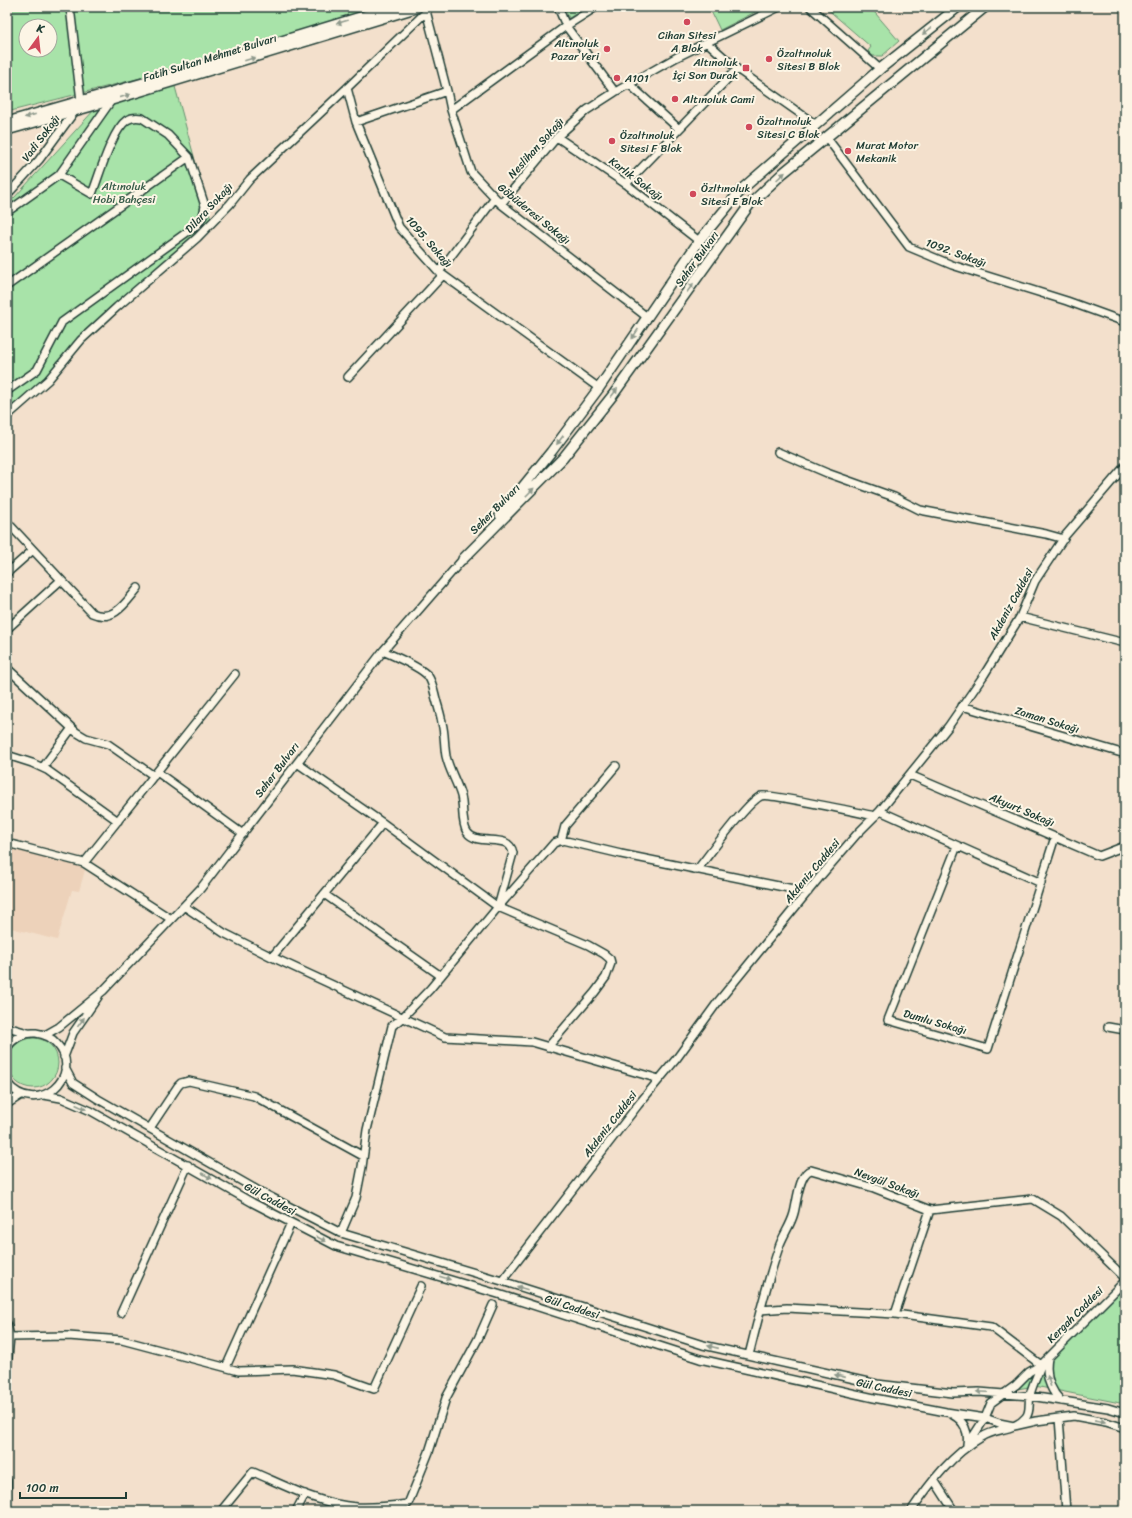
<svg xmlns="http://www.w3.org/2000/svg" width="1132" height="1518" font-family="Sriracha,sans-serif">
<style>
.built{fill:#edd2ba}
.green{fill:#a8e3a9;stroke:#64906e;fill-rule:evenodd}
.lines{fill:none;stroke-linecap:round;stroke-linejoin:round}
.minor-casing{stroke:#1f3d34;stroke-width:10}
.major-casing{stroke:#1f3d34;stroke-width:12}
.minor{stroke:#fcf5e5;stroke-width:7}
.major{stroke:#fcf5e5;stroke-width:9}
.oneway{fill:#8e998c}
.poi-dot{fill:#d1495b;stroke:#fcf5e5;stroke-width:1.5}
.labels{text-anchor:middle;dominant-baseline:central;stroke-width:4;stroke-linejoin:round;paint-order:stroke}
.poi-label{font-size:11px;fill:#1f3d34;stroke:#fcf5e5;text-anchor:start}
.street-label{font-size:11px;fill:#1f3d34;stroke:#fcf5e5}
.park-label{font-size:11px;fill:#3a5e4b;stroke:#fcf5e5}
</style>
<rect width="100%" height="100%" fill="#f3e0cc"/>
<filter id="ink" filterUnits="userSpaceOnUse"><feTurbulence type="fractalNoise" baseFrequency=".025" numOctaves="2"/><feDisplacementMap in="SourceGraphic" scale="8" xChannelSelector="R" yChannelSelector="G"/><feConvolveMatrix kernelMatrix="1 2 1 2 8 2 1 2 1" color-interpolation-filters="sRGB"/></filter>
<g filter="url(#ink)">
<path class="built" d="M7 845 78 865 85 870 79 891 72 890 57 940 7 927Z"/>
<path class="green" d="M7 7H384L231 55 7 112ZM26 26H50V50H26Z
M564 7H586L569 18Z
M709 7H762L761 9 720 30Z
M825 7H870L899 41 882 56H873L868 51 871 47Z
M174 83 211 219 83 333 43 380 22 399 7 410V203L14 198 95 109Z
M8 1063a25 25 0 1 1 50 0a25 25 0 1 1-50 0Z
M1125 1282V1404L1035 1386 1017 1389Z"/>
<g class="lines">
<g class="minor-casing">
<path id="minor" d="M70 7 81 101
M425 7 447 91 451 110 471 172 501 204 647 317
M558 7 566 26 615 92
M810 7 880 69
M708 43 737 69 815 124
M629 84 679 129
M347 88 356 122 399 227 439 272 599 388
M451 110 566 26 596 7
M356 122 447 91
M557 137 626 184 699 241
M827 138 909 247 952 265 1067 301 1125 322
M626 184 737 69
M7 195 39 160 75 111
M501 204 557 137 587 110 615 92 677 57 779 7
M7 212 59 175 111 101
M439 272 495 198
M7 286 189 157
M348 377 443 275
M7 391 37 370 62 322 197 225 203 216 205 206 189 157 168 135 142 118C137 117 132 117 127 120 112 130 99 176 92 194L59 175
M7 416 48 380 81 340 117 307 197 238 230 204 250 179 347 88 426 12
M778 452 827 473 894 497 920 510 1046 534 1064 539
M7 522 92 613C114 623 126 602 138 588
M7 573 33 550
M1020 617 1125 643
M7 629 61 580
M7 668 76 732 86 738 108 744 154 776
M962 706 1125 754
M7 755 32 763 47 770 118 821
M297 763 383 823 498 907 588 945 604 954 610 959 611 963 606 977 595 992 548 1047
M43 767 72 728
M157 772 243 834
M910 775 1099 856 1125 846
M880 811 1041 883
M383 823 272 957 445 1037 532 1042 659 1079
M561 841 565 826 616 766
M7 843 84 863 171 919
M957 846 888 1020 988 1049 1055 837
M84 863 235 674
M697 870C709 855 747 802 761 796 769 793 860 813 875 816
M324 894 441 976
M500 905 554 843 562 840 621 854 808 892
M184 906 224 933 272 957
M7 1027 28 1033
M1108 1027 1125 1030
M45 1035 59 1027 103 991 201 888 383 651 463 559
M7 1047C14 1038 24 1032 36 1033 44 1034 52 1038 57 1044 86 1076 36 1119 7 1083
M64 1057 73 1033 98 997
M65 1068 73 1083 98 1099 259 1191 341 1233 502 1281 703 1345 877 1384 953 1393 979 1392 1030 1396 1108 1408 1125 1413
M44 1095 61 1098 91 1111 253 1203 336 1246 498 1294 700 1359 874 1398 946 1412 985 1418 999 1423 1014 1426 1036 1421 1074 1416 1106 1422 1125 1428
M7 1104 21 1095
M150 1128 178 1086 181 1083 189 1081 254 1096 363 1156
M341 1233 356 1198 362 1167 367 1130 392 1026 402 1018 430 989 498 907 513 853C509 831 478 848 467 832 461 822 464 808 461 796 457 782 449 770 446 756 444 745 445 734 442 723 441 715 438 707 436 699 434 692 433 683 428 676 421 667 394 656 383 651
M502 1281 638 1105 677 1058 717 1003 819 878 857 834 880 811 948 727 984 675 1020 617 1035 581 1065 536 1125 466
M760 1310 787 1308 895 1314 991 1327 1041 1365
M121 1313 188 1165
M895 1314 930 1210
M7 1324 10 1337 7 1367
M10 1337 68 1336 122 1340 239 1371 292 1369 334 1375 374 1389 421 1286
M749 1355C758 1319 767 1282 779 1247 783 1235 791 1225 794 1213 797 1202 799 1173 811 1170L874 1188 930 1210 1033 1199 1061 1216 1125 1278
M1048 1358C1045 1375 1049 1389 1061 1401
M226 1367 291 1223
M953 1415C964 1421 969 1432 967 1444
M1059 1418 1066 1511
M967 1446 985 1418 991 1403 1016 1385 1029 1372 1041 1365 1125 1281
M934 1480 954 1511
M7 1481V1511
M221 1511 253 1472C286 1486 319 1504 356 1507 373 1508 391 1506 408 1504L429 1452 446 1398 478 1339 493 1305
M296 1511 305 1494
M911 1511C930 1483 952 1454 982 1437 996 1428 1015 1431 1026 1417 1031 1411 1028 1404 1030 1396 1031 1387 1038 1375 1041 1365"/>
</g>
<g class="major-casing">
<path id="major" d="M7 122 164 77 393 7
M7 130 92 106 419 7
M500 515 551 452 599 388 699 241 742 189 880 69 958 7
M463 559 563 458 613 395 750 204 783 173 985 7"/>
</g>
<use href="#minor" class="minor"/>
<use href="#major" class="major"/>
</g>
<defs><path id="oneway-solid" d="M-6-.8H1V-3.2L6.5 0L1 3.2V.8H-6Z"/></defs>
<g class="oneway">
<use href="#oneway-solid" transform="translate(342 22) rotate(163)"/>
<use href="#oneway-solid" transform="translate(927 31) rotate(142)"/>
<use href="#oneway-solid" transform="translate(250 59) rotate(-17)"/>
<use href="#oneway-solid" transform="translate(125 96) rotate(-17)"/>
<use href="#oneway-solid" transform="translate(30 116) rotate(164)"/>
<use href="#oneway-solid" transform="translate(781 176) rotate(-42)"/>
<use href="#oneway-solid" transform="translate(690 288) rotate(-54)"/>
<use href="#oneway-solid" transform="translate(635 334) rotate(124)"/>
<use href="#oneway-solid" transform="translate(614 393) rotate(-53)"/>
<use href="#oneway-solid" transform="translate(560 440) rotate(127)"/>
<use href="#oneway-solid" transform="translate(530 492) rotate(-45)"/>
<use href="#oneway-solid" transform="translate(81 1022) rotate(-54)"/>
<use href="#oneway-solid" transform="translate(81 1107) rotate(24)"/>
<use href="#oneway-solid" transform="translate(207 1176) rotate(30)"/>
<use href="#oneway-solid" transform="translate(321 1239) rotate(27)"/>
<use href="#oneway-solid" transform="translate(445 1278) rotate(17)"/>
<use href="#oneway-solid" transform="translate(522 1288) rotate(-162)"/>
<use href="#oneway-solid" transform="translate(713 1347) rotate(-167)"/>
<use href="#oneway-solid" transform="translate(840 1376) rotate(-167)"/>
<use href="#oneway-solid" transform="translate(1049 1381) rotate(-107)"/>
<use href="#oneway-solid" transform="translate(982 1392) rotate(-177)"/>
<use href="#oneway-solid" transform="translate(1100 1421) rotate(11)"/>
</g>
</g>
<g class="poi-dot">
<circle cx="687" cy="22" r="4"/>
<circle cx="607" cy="49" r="4"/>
<circle cx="769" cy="59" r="4"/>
<rect x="742" y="64" width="8" height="8" rx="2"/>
<circle cx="617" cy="78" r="4"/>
<circle cx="675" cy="99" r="4"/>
<circle cx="749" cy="127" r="4"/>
<circle cx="612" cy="141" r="4"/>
<circle cx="848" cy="151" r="4"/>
<circle cx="693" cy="194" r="4"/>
</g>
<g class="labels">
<g class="poi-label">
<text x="687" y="35" text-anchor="middle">Cihan Sitesi<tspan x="687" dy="13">A Blok</tspan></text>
<text x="599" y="43" text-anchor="end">Altınoluk<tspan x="599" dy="13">Pazar Yeri</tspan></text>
<text x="777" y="53">Özaltınoluk<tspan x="777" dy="13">Sitesi B Blok</tspan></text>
<text x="738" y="62" text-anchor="end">Altınoluk<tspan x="738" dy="13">İçi Son Durak</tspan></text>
<text x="625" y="78">A101</text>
<text x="683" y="99">Altınoluk Cami</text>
<text x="757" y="121">Özaltınoluk<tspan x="757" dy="13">Sitesi C Blok</tspan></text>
<text x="620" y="135">Özaltınoluk<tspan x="620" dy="13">Sitesi F Blok</tspan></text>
<text x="856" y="145">Murat Motor<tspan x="856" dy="13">Mekanik</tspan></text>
<text x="701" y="188">Özltınoluk<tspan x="701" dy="13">Sitesi E Blok</tspan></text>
</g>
<g class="street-label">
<text transform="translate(210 58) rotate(-17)">Fatih Sultan Mehmet Bulvarı</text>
<text transform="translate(41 138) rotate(-53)">Vadi Sokağı</text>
<text transform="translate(536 148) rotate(-48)">Neslihan Sokağı</text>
<text transform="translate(636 179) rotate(37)">Karlık Sokağı</text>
<text transform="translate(209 208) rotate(-47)">Dilara Sokağı</text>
<text transform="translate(534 214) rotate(39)">Göbüderesi Sokağı</text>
<text transform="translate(429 242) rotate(49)">1095. Sokağı</text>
<text transform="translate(956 253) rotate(20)">1092. Sokağı</text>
<text transform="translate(697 259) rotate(-54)">Seher Bulvarı</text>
<text transform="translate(495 509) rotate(-45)">Seher Bulvarı</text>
<text transform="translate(1011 604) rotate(-61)">Akdeniz Caddesi</text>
<text transform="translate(1047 720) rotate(17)">Zaman Sokağı</text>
<text transform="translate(277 770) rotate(-53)">Seher Bulvarı</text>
<text transform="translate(1022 810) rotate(23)">Akyurt Sokağı</text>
<text transform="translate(812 871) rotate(-50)">Akdeniz Caddesi</text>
<text transform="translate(935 1022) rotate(16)">Dumlu Sokağı</text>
<text transform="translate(610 1124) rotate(-52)">Akdeniz Caddesi</text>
<text transform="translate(887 1183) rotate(20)">Nevgül Sokağı</text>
<text transform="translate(270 1199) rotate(28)">Gül Caddesi</text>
<text transform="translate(572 1307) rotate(18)">Gül Caddesi</text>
<text transform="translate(1075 1315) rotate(-45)">Kergah Caddesi</text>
<text transform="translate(884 1388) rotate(12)">Gül Caddesi</text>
</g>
<g class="park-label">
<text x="124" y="186">Altınoluk<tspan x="124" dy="13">Hobi Bahçesi</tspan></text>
</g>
</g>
<rect width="1132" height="1518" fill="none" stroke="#fcf5e5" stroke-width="24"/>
<rect x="12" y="12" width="1108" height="1494" fill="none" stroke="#1f3d34" stroke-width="1.5" filter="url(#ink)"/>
<g transform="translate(38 38) rotate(15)"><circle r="19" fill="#fcf5e5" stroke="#a4ab9e"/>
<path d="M0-3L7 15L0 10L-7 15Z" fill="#d1495b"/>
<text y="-6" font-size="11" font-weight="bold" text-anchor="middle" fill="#1f3d34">K</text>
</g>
<path d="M20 1492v6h106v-6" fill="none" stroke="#1f3d34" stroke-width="2"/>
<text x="26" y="1492" font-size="12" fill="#1f3d34" stroke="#fcf5e5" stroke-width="3" paint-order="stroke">100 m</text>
</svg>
